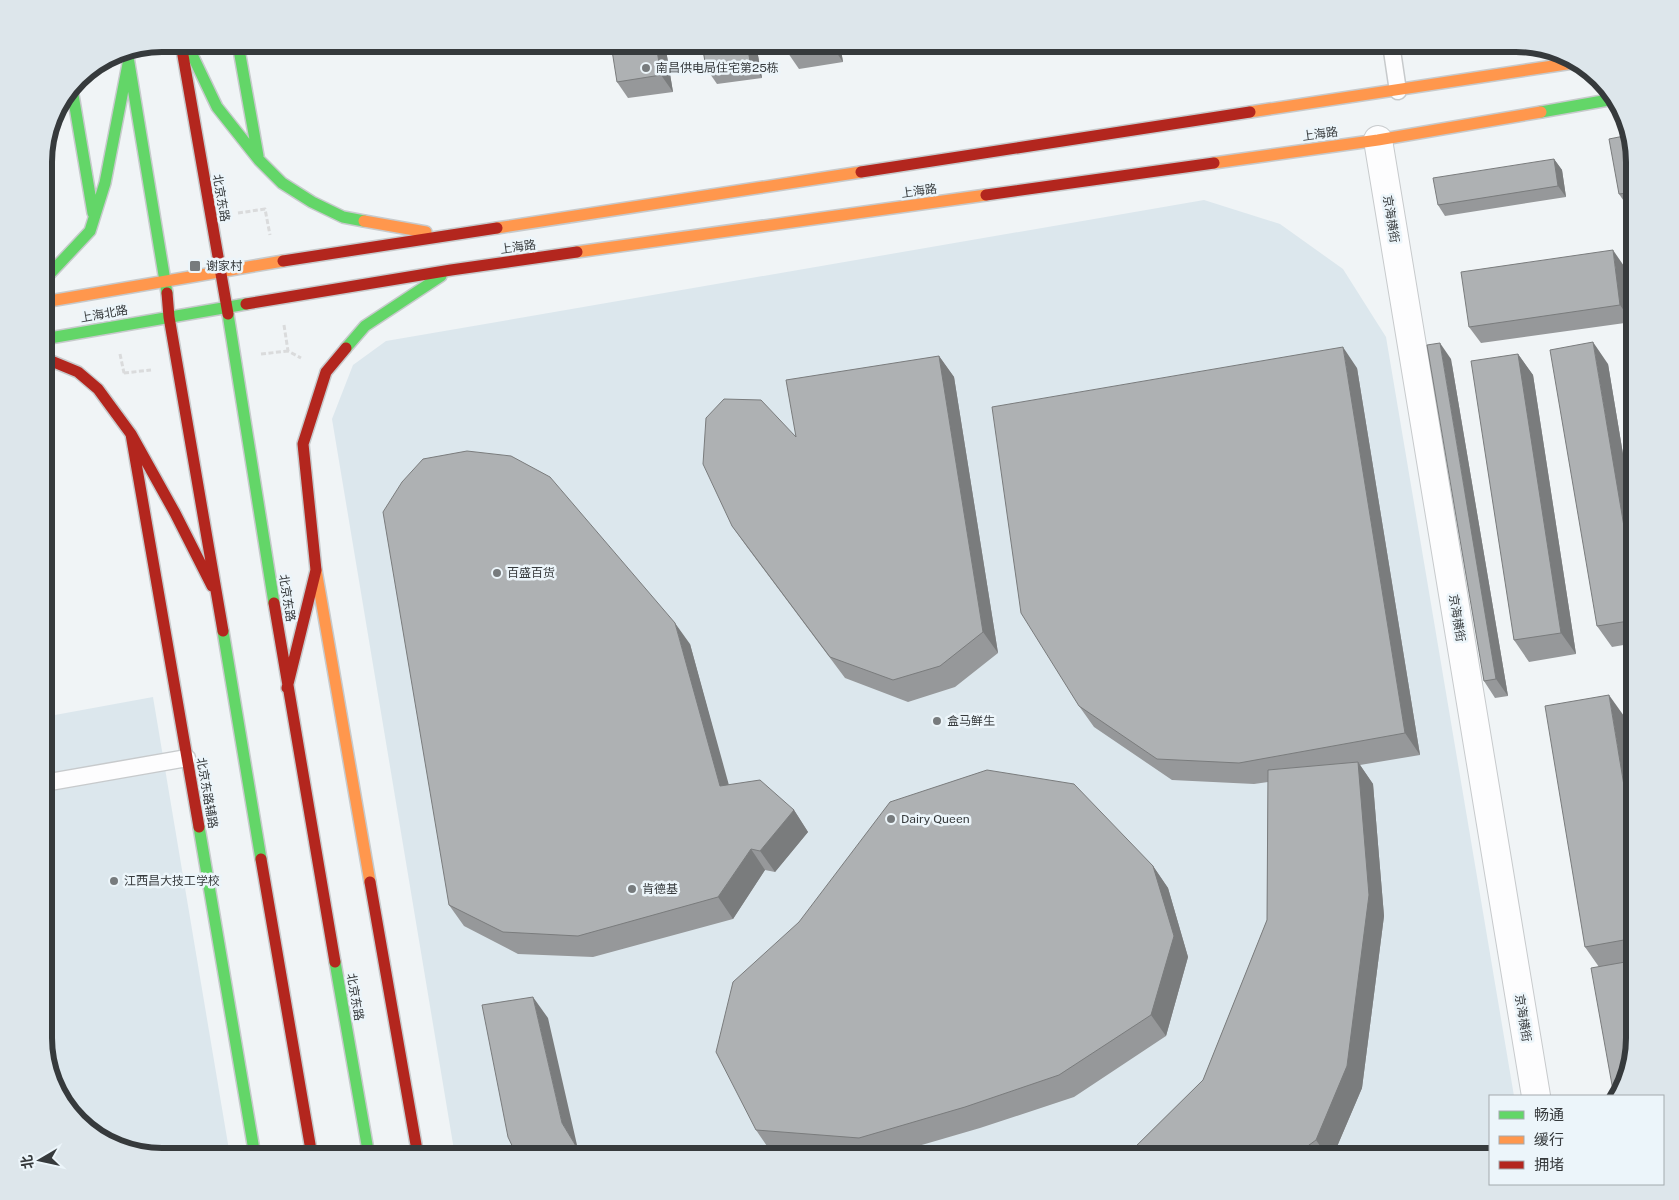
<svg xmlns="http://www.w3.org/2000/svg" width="1679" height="1200" font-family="'Public Sans','Noto Sans SC',sans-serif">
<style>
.built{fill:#dce7ed}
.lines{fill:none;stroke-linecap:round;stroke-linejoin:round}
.lane-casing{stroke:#c7cacc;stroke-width:19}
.street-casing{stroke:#c7cacc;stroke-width:30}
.fast-casing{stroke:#c7cacc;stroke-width:14}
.slow-casing{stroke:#c7cacc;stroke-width:14}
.jam-casing{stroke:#c7cacc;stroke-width:14}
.path{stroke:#dadbdc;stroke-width:3;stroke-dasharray:5 2.5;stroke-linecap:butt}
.lane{stroke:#fdfdfe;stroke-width:16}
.street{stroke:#fdfdfe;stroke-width:28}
.fast{stroke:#63d668;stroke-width:11}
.slow{stroke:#ff974d;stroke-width:11}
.jam{stroke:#b3261e;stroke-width:11}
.wall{fill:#96989a}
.shaded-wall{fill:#7a7c7d}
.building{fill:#aeb1b3;stroke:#7a7c7d}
.poi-dot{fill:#777b7d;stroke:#ecf5fa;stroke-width:2}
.labels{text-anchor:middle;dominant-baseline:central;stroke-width:5;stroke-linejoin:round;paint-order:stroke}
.poi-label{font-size:12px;fill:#363a3c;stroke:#ecf5fa;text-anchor:start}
.street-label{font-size:12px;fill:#363a3c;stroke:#ecf5fa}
.rim{fill:none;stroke:#363a3c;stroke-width:6}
</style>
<rect width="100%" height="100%" fill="#f0f4f6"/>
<path class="built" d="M1204 200 1280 224 1343 269 1386 337 1514 1096H1490V1156H455L332 419 353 365 386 341Z
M153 697 230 1156H162L90 1132 56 1091 44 1045V717Z"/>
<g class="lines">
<g class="lane-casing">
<path id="lane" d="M1391 44 1398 91
M44 783 187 758"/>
</g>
<g class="street-casing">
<path id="street" d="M1378 140 1536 1096"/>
</g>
<g class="fast-casing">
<path id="fast" d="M187 44 217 107 259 160 282 183 312 202 343 217 364 221
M238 44 258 156
M127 51 167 293
M72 89 93 213
M1541 112 1614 99
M44 280 90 231 105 183 128 64
M228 314 274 603
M44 339 246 304
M346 348 365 326 441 276
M223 631 261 859
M199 827 255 1156
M335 962 369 1156"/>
</g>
<g class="slow-casing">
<path id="slow" d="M1250 112 1573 63
M1214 163 1378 140 1541 112
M364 221 426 232
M497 228 861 172
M577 252 986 195
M44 302 283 261
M316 570 370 882"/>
</g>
<g class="jam-casing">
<path id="jam" d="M181 44 228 314
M861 172 1250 112
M986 195 1214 163
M283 261 497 228
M167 293 169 317 223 631
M246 304 451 270 577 252
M44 358 78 372 98 389 131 434 175 513 212 586
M131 434 199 827
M274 603 335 962
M287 688 316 570 303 444 326 372 346 348
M261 859 312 1156
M370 882 418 1156"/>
</g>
<path class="path" d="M238 213 265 209 270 235
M284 325 288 351 301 358
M120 354 124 373 123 374
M261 354 288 351
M124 373 151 370"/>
<use href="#lane" class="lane"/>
<use href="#street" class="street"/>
<use href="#fast" class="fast"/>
<use href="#slow" class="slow"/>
<use href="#jam" class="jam"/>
</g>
<path class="wall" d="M665 44 673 92 628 98 617 82Z
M702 44H756L762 78 717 84 706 68Z
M840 44 843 62 799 69 788 53Z
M892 44H938L896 50Z
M1554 159 1562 170 1566 197 1445 216 1438 205Z
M1635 162V215L1634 216 1619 194Z
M1624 266 1632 322 1481 343 1469 327Z
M1518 354 1533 375 1576 654 1529 662 1514 640Z
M939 356 954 377 998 653 955 687 908 702 845 678 747 547 732 526 796 437Z
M1451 359 1508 696 1495 698 1484 681Z
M1608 364 1635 526V643L1612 647 1597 626Z
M1357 368 1420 755 1360 765 1373 784 1384 916 1362 1088 1333 1156H1126L1203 1080 1267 920 1268 782 1254 784 1172 780 1094 727 1079 706Z
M690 644 728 785 794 810 808 832 775 872 765 870 733 919 593 957 518 954 464 926 449 905Z
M1624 716 1635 784V962L1632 963 1635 968V1038L1599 967 1585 947Z
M1153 866 1168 888 1188 957 1166 1036 1074 1097 980 1128 884 1156H834L771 1152 756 1130Z"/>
<path class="shaded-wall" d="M656 44H665L673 92 661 75Z
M747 44H756L762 78 750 61Z
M831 44H840L843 62 832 46Z
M1554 159 1562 170 1566 197 1558 186Z
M1613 250 1624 266 1632 322 1620 305Z
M1593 342 1608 364 1635 526V592Z
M1440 343 1451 359 1508 696 1496 679Z
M1343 347 1357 368 1420 755 1405 733Z
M1518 354 1533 375 1576 654 1561 633Z
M939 356 954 377 998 653 983 632Z
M675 623 690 644 735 807 720 786Z
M1609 695 1624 716 1635 784V852Z
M1358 762 1373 784 1384 916 1362 1088 1333 1156H1327L1316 1140Z
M794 810 808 832 775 872 760 851Z
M751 849 765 870 733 919 718 897Z
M1153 866 1168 888 1188 957 1166 1036 1151 1015Z
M1631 961 1635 968V987Z
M533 997 548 1018 577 1145 584 1156H582L562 1123Z"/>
<path class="building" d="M611 44H656L661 75 617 82Z
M702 44H747L750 61 706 68Z
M786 44H831L832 46 788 53Z
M1629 135 1635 162V192L1619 194 1609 139Z
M1554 159 1558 186 1438 205 1433 178Z
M1613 250 1620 305 1469 327 1461 272Z
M1635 338V406L1624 340Z
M1593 342 1635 592V620L1597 626 1550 350Z
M1440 343 1496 679 1484 681 1427 345Z
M1343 347 1405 733 1239 763 1157 759 1079 706 1021 613 992 407Z
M1518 354 1561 633 1514 640 1471 361Z
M939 356 983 632 940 666 893 680 830 657 732 526 703 464 706 418 724 399 761 400 796 437 786 380Z
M467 451 511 456 550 477 675 623 720 786 760 780 794 810 760 851 751 849 718 897 578 936 503 932 449 905 383 512 402 482 423 459Z
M1609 695 1635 852V938L1585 947 1545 706Z
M1358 762 1369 895 1347 1066 1316 1140 1294 1156H1126L1203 1080 1267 920 1268 770Z
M987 770 1074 784 1153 866 1174 936 1151 1015 1059 1075 965 1107 859 1138 756 1130 716 1052 733 982 799 922 890 802Z
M1631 961 1635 987V1038L1616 1096H1614L1591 968Z
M533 997 562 1123 582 1156H517L508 1137 482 1005Z"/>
<g class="poi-dot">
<circle cx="646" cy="68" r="5"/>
<rect x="189" y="260" width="12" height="12" rx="2.5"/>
<circle cx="497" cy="573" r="5"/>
<circle cx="937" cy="721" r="5"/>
<circle cx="891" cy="819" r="5"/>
<circle cx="114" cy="881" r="5"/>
<circle cx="632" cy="889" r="5"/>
</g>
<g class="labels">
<g class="poi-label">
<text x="656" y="68">南昌供电局住宅第25栋</text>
<text x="206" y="266">谢家村</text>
<text x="507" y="573">百盛百货</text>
<text x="947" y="721">盒马鲜生</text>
<text x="901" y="819">Dairy Queen</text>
<text x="124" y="881">江西昌大技工学校</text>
<text x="642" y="889">肯德基</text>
</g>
<g class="street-label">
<text transform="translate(1320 134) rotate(-8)">上海路</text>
<text transform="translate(919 191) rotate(-8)">上海路</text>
<text transform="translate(221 198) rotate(80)">北京东路</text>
<text transform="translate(1391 219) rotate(81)">京海横街</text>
<text transform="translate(518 247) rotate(-8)">上海路</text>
<text transform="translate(104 314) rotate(-10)">上海北路</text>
<text transform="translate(287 598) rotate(81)">北京东路</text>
<text transform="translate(1457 618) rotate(81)">京海横街</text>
<text transform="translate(207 793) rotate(80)">北京东路辅路</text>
<text transform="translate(355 997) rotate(80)">北京东路</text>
<text transform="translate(1523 1018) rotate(81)">京海横街</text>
</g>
</g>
<path d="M0 0H1679V1200H0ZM162 52H1516A110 110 0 0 1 1626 162V1038A110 110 0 0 1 1516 1148H162A110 110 0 0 1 52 1038V162A110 110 0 0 1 162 52Z" fill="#dde6eb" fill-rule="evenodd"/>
<path class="rim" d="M162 52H1516A110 110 0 0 1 1626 162V1038A110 110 0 0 1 1516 1148H162A110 110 0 0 1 52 1038V162A110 110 0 0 1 162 52Z"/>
<rect x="1489" y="1095" width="175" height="90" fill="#ecf5fa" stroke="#a3aaae"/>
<rect x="1499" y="1111" width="25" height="8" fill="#63d668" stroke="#a3aaae"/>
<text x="1534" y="1120" font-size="15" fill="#363a3c">畅通</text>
<rect x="1499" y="1136" width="25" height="8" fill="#ff974d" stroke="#a3aaae"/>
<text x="1534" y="1145" font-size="15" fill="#363a3c">缓行</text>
<rect x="1499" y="1161" width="25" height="8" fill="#b3261e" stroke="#a3aaae"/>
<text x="1534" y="1170" font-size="15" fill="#363a3c">拥堵</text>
<g transform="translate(40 1160) rotate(261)" stroke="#ecf5fa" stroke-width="4" paint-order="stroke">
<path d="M0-4L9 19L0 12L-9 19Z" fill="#363a3c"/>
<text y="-8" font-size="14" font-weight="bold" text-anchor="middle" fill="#363a3c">北</text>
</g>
</svg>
